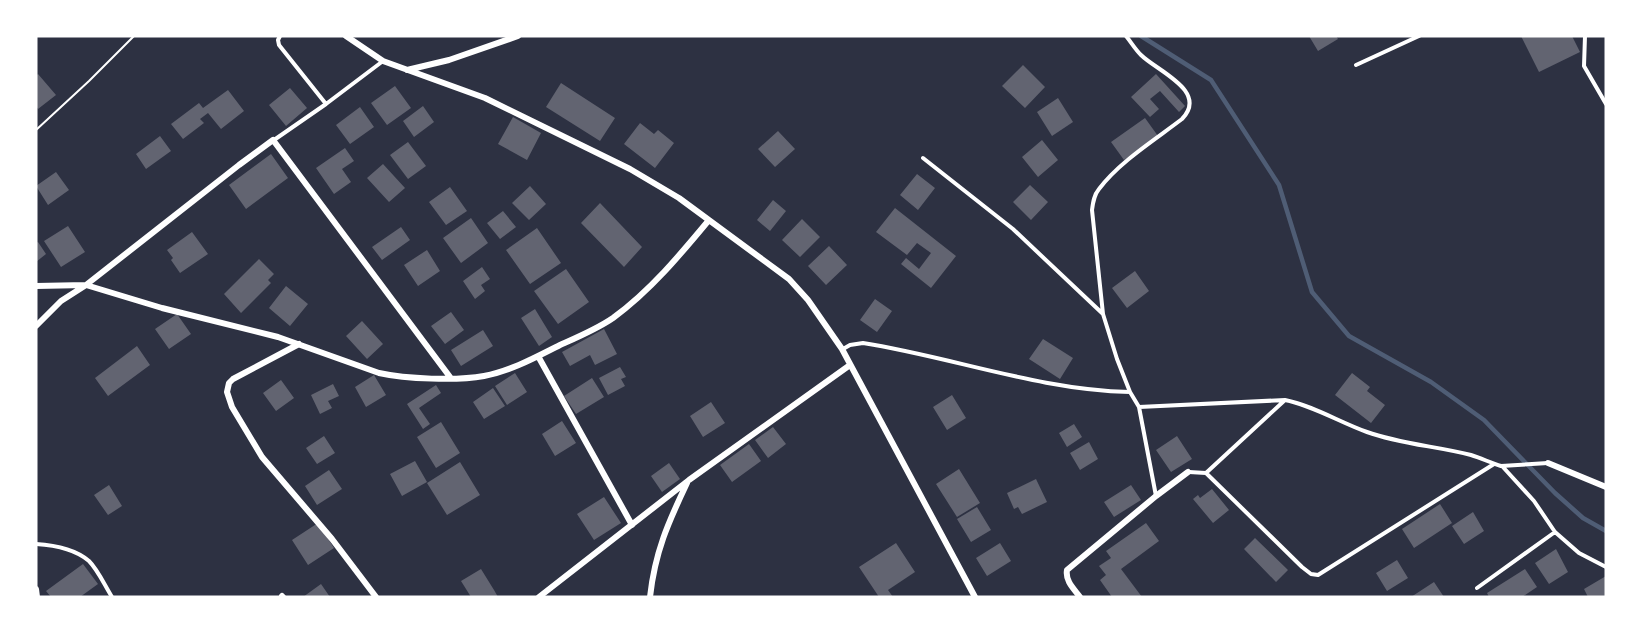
<svg xmlns="http://www.w3.org/2000/svg" width="1642" height="633" font-family="'Alegreya Sans',sans-serif">
<style>
.lines{fill:none;stroke-linecap:round;stroke-linejoin:round}
.stream{stroke:#4f5d75;stroke-width:4.5}
.building{fill:#626471}
.path{stroke:#fff;stroke-width:2}
.service{stroke:#fff;stroke-width:4}
.minor{stroke:#fff;stroke-width:6}
</style>
<rect width="100%" height="100%" fill="#2d3142"/>
<g class="lines">
<path class="stream" d="M1141 36 1211 80 1279 185 1312 292 1349 336 1431 382 1484 420 1555 493 1583 518 1606 531"/>
</g>
<path class="building" d="M1309 36H1336L1338 39 1318 51Z
M1521 36H1572L1580 52 1539 72Z
M1023 65 1045 87 1025 108 1002 86Z
M38 74 56 95 38 109 36 106V76Z
M1156 74 1185 106 1179 112 1160 91 1150 99 1159 109 1150 117 1131 97Z
M561 83 615 118 600 141 546 107Z
M395 86 411 108 387 125 371 103Z
M290 88 307 108 286 126 269 105Z
M228 90 244 111 221 129 208 113 200 119 204 123 183 139 171 124 199 103 203 108Z
M1058 98 1073 122 1052 136 1037 112Z
M423 106 434 122 414 137 403 121Z
M360 107 374 127 350 144 336 125Z
M513 117 541 133 527 160 498 144Z
M1145 118 1158 136 1124 160 1111 142Z
M640 123 654 134 658 130 674 143 655 168 624 144Z
M778 131 795 149 775 167 758 149Z
M160 136 171 151 146 169 136 154Z
M1042 140 1058 160 1038 177 1022 157Z
M408 142 426 166 408 179 390 155Z
M345 148 354 161 342 169 351 182 334 194 316 168Z
M271 154 288 178 246 209 229 185Z
M383 164 405 188 389 202 367 178Z
M56 172 69 190 48 205 36 186Z
M917 174 935 188 918 210 900 195Z
M1030 185 1048 202 1031 220 1013 202Z
M530 186 546 204 529 220 512 203Z
M450 187 467 211 446 225 429 202Z
M773 200 786 211 770 231 757 220Z
M600 203 642 247 624 267 581 223Z
M895 208 956 256 931 288 901 264 906 258 919 269 931 253 917 243 907 255 876 232Z
M503 211 516 227 500 239 487 223Z
M471 218 488 243 461 263 443 238Z
M802 219 820 237 800 257 782 240Z
M68 226 85 252 61 267 44 241Z
M401 227 410 240 382 260 372 247Z
M537 228 561 263 530 284 506 250Z
M192 232 208 254 180 273 171 260 173 258 167 250Z
M38 242 46 254 36 262V243Z
M829 246 847 265 826 285 808 266Z
M427 250 440 271 418 286 404 265Z
M259 259 274 274 268 280 271 283 241 313 224 294Z
M482 267 490 279 481 285 485 291 475 299 463 281Z
M566 269 589 302 558 324 534 291Z
M1135 271 1149 291 1127 308 1112 288Z
M286 286 308 304 290 326 269 308Z
M875 299 892 311 877 332 860 320Z
M535 309 552 337 539 346 521 318Z
M451 312 464 330 445 344 431 326Z
M177 314 191 334 169 349 155 329Z
M362 321 383 344 367 359 346 336Z
M604 329 617 354 595 365 590 355 570 366 562 352Z
M483 330 493 346 461 366 451 350Z
M1043 339 1073 358 1060 379 1029 359Z
M137 346 150 365 108 396 95 378Z
M620 367 626 377 621 379 625 386 608 395 599 378Z
M515 373 527 392 507 405 495 386Z
M1352 373 1370 387 1367 391 1385 405 1371 423 1335 395Z
M374 375 386 395 366 407 355 387Z
M592 378 604 397 576 414 564 396Z
M281 380 294 398 276 411 263 393Z
M333 384 339 396 328 401 332 408 320 414 311 395Z
M436 385 441 393 419 408 430 424 423 429 407 404Z
M493 388 505 406 484 419 473 402Z
M952 395 966 418 947 430 933 407Z
M711 402 725 423 703 437 690 416Z
M562 421 576 443 555 456 542 434Z
M441 422 460 453 436 468 417 437Z
M1074 424 1082 437 1067 447 1059 433Z
M773 427 786 444 768 458 755 440Z
M324 436 335 453 317 464 306 448Z
M1177 436 1192 459 1171 472 1156 450Z
M1089 442 1098 459 1080 470 1070 453Z
M749 444 761 461 732 482 720 465Z
M415 461 427 482 402 496 390 474Z
M460 462 480 495 447 515 427 483Z
M669 463 680 479 662 492 651 476Z
M959 469 980 503 957 517 936 484Z
M329 470 342 489 317 505 305 486Z
M1036 479 1047 502 1022 514 1018 507 1014 509 1007 493Z
M109 485 122 506 108 515 94 495Z
M1131 485 1141 500 1114 517 1104 502Z
M1212 489 1229 510 1213 523 1193 499 1198 495 1200 498Z
M604 497 621 523 594 540 577 514Z
M1440 504 1452 523 1414 548 1402 529Z
M977 507 991 530 971 542 957 519Z
M1473 512 1484 531 1464 544 1452 526Z
M318 523 334 548 308 565 292 540Z
M1146 523 1159 541 1121 569 1142 597H1112L1100 580 1106 575 1099 566 1111 558 1106 551Z
M1255 538 1288 570 1276 582 1244 549Z
M896 543 915 572 888 590 893 597H879L859 567Z
M1000 543 1011 561 987 576 976 558Z
M1556 549 1568 572 1549 584 1535 563Z
M1397 560 1408 578 1387 591 1376 573Z
M83 564 98 584 80 597H51L46 591Z
M481 569 494 590 498 597H471L461 581Z
M1525 569 1537 587 1522 597H1489L1487 593Z
M1606 576V597H1588L1584 589Z
M1434 582 1444 597H1411Z
M321 584 330 597H303Z"/>
<g class="lines">
<path class="path" d="M36 130 89 81 134 36"/>
<path class="service" d="M1126 36C1131 42 1135 49 1141 55 1157 71 1209 91 1182 119 1156 139 1119 162 1099 189 1094 195 1093 202 1092 210L1103 314 1117 359 1130 392 1139 407 1156 496
M1585 36 1584 66 1606 104
M1356 65 1419 36
M326 104 383 61
M274 140 326 104 279 45 278 40 280 36
M923 158 1013 229 1103 314
M843 349 850 345 863 343C952 357 1039 390 1130 392
M1139 407 1285 400C1314 406 1339 422 1367 432 1400 444 1436 446 1471 455 1481 458 1491 463 1501 466L1548 463
M1502 466 1534 501 1555 532 1579 553 1606 567
M1189 472 1206 473 1302 567 1311 574 1318 575 1494 464
M1206 473 1285 400
M36 544C53 545 75 549 89 561 98 570 105 586 112 597
M1477 588 1555 532"/>
<path class="minor" d="M346 36 383 61 485 98 630 169 679 198 789 279 808 300 842 349 975 597
M407 70 449 60 518 36
M36 286 86 285 162 308 278 337 379 373C406 379 457 381 484 376 511 371 536 357 560 345 578 337 597 329 613 318 650 291 680 255 709 220
M36 326 61 301 86 285 239 165 273 140 450 377
M299 344 233 379 229 383 227 392 232 407 262 457 332 539 376 597
M538 356 632 525
M1548 463 1606 487
M36 589 37 597
M282 596 283 597
M539 597 689 480 850 365
M650 597C655 552 668 523 687 483
M1080 597C1074 589 1065 581 1067 570L1156 496 1188 472"/>
</g>
<rect width="1642" height="633" fill="none" stroke="#ffffff" stroke-width="75"/>
</svg>
